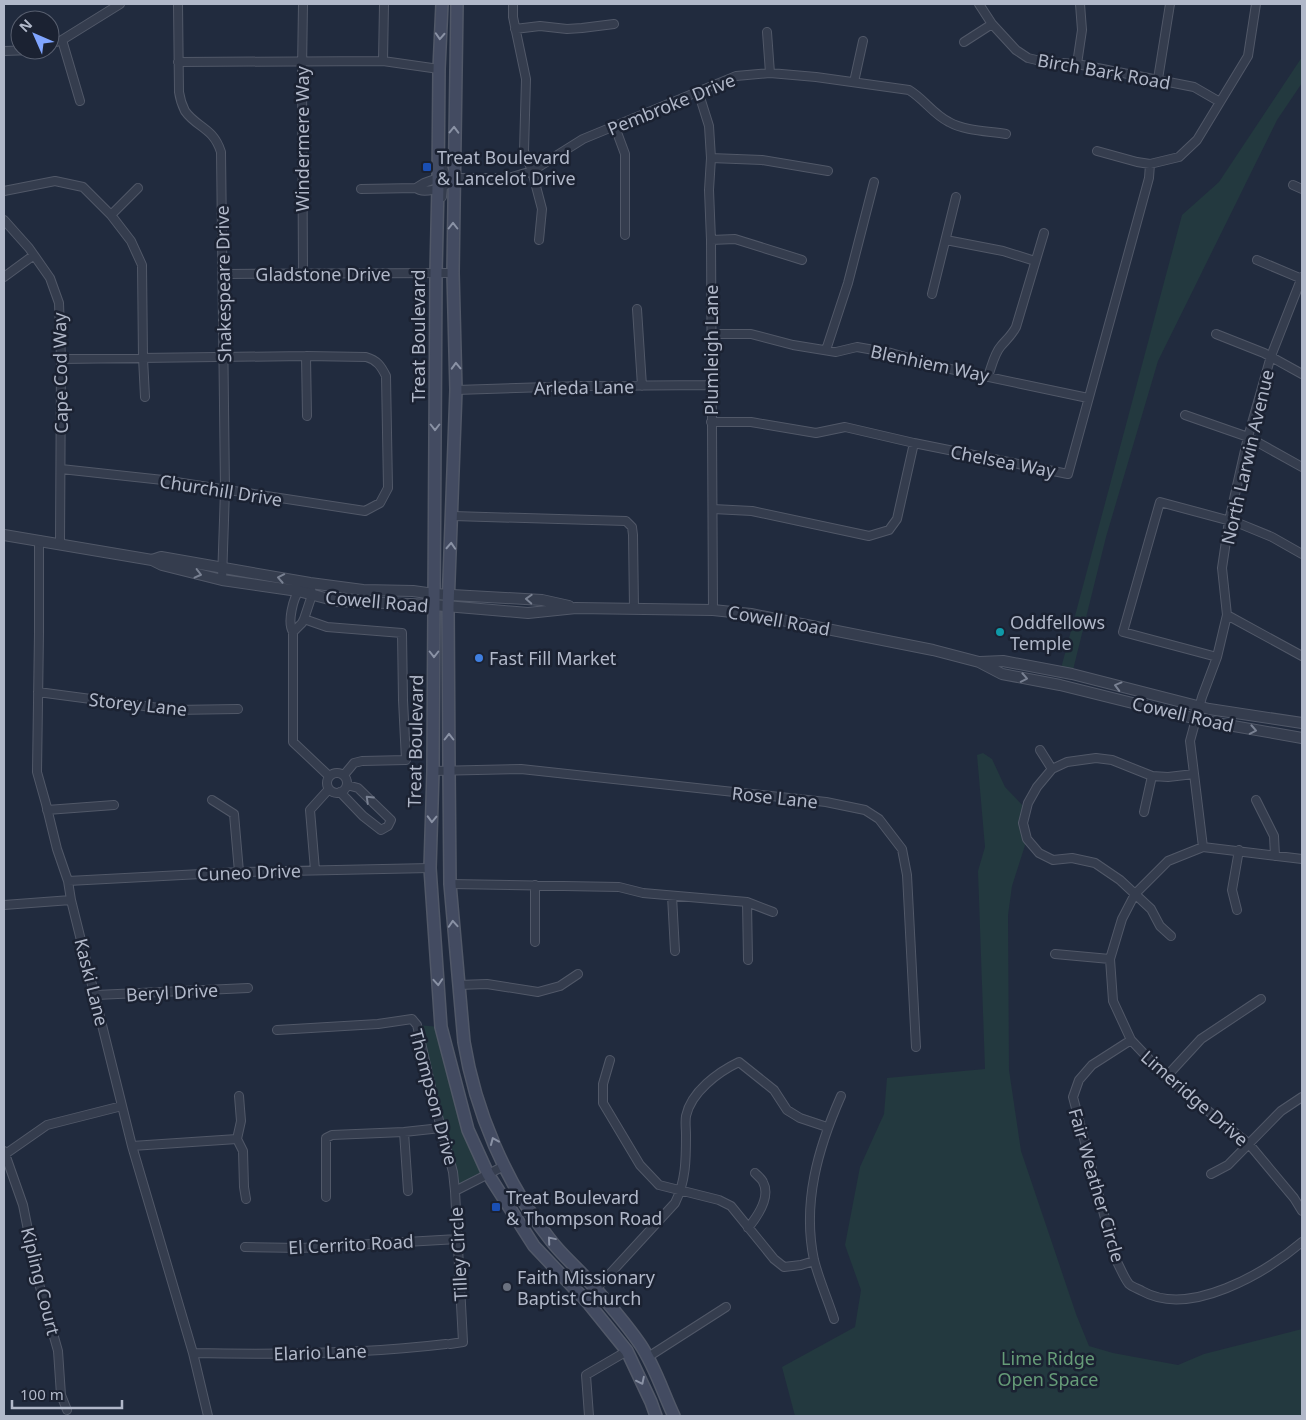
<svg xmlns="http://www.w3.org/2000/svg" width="1306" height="1420" font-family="'Noto Sans',sans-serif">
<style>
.green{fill:#23393f}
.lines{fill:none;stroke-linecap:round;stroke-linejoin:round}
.minor-casing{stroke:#515868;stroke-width:10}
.tertiary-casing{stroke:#515868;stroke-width:12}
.secondary-casing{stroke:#515868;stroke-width:14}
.minor{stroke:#353d4e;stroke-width:8}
.tertiary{stroke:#353d4e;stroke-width:10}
.secondary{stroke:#434b61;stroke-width:11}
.oneway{stroke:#8a92a5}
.oneway2{stroke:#798192}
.transit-dot{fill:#1a4fb4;stroke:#1b2232;stroke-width:2}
.culture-dot{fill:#0f9aa8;stroke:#1b2232;stroke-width:2}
.shop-dot{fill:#3f7fe0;stroke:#1b2232;stroke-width:2}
.worship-dot{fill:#6b7280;stroke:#1b2232;stroke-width:2}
.labels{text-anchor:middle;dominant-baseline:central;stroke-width:5;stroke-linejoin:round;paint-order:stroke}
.street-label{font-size:18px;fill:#b1b8c9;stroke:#1b2232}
.poi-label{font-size:18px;fill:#b1b8c9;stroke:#1b2232;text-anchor:start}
.park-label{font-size:18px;fill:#669c78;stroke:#1b2232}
</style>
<rect width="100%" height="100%" fill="#212b3e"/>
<path class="green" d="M1302 57V83L1277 120 1158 361 1106 537 1072 674 1060 672 1182 215 1219 182Z
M983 753 992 759 1005 787 1026 809 1027 839 1012 886 1008 915 1009 1070 1021 1151 1076 1314 1089 1346 1113 1353 1178 1365 1204 1354 1302 1329V1416H795L782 1367 855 1327 861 1290 845 1245 860 1167 884 1114 887 1078 985 1069 978 871 985 847 977 755Z
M417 1025 441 1027 488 1174 455 1191Z"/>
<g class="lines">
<g class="minor-casing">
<path id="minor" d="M178 4 179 92C180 99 182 105 185 111 197 128 213 127 221 152L225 490 222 580
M303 4 302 70 303 274
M513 4V17L526 79 524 151 532 171 542 209 539 240
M979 4 992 24 1016 50 1028 58 1045 62 1077 64 1194 87 1220 102
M515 29 540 26 567 29 582 28 614 24
M767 32 770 73
M62 40 80 101
M964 42 992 24
M50 44 62 40 120 4
M4 51 33 50
M383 61 384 4
M178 62 383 61 439 69
M1077 64 1082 30 1080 4
M1158 79 1170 4
M854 82 863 41
M698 91 709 126 711 158 709 190 711 240 713 610
M615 127 625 154V235
M1097 151 1137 162 1150 164 1179 157 1197 140 1248 56 1256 4
M711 158 762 160 828 171
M442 164 445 174 451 178H509L532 171 583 139 736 76 770 73 816 77 909 90C924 99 933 114 949 122 965 131 988 131 1006 134
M1293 185 1302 189
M416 188 424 183 438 178
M361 189 416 188C422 193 431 190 438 189
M4 191 55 181 83 187 111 215 131 241 142 265 143 358 145 397
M442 197 443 187 454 179
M111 215 138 188
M4 220 29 248 50 278 59 303 61 359 60 544
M711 240 735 239 802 260
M946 240 1003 251 1035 261
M1257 260 1302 279
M224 274 453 273
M4 277 34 255
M932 294 956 197
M637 309 642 386
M712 334H751L793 345 836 352 857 347 891 353 941 367 1088 398
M1216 334 1264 353 1302 374
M826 350 848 283 874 182
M306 356 307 416
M988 376C992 366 994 354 1001 346 1007 339 1012 335 1016 327L1044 233
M456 390 580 386 712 385
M1185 415 1248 437 1302 467
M711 422H751L816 433 845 427 914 443 1068 474 1149 178 1150 164
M61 469 163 480 365 511 380 503 388 488 386 376C381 366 377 360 366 357L306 356 61 359
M713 509 752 511 869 536 889 530 897 519 914 443
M453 516 626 521 632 527 633 535 634 609
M39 540V633L37 772 46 804 57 849 68 881 71 900 132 1146 193 1353 208 1416
M1227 615 1302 656
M304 619 312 595 310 583C307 586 303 587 300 590 293 597 287 623 293 632V742L329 776
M293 632 302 623 304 619 327 627 402 633 403 700 406 760 362 761 354 763 344 775
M1217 657 1123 632 1160 502 1238 523 1272 537 1302 554
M38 692 174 710 238 709
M1040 750 1052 769
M433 771 521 769 826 802 865 810 879 819 902 849 907 875 916 1047
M327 783a10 10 0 1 1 20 0a10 10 0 1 1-20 0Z
M340 792 363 816 381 830 388 826 391 820 358 788 347 785
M212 800 234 814 239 872
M1256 800 1274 836 1275 856
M47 810 114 805
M1144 812 1152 776
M1203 847 1190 741 1202 697 1217 657 1227 615 1222 568 1229 521 1248 437 1271 356 1302 277
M1302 859 1203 847 1168 861 1135 894 1122 919 1110 959 1113 1001 1131 1040 1166 1077 1249 1144 1294 1198 1302 1211
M315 870 310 810 329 789
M68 881 239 872 430 868
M450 884 619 887 643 893 747 902 773 912
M535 885V942
M672 896 675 951
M747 902 748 960
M4 905 71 900
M1237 910 1232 890 1239 850
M1171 936 1160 926 1151 909 1120 880 1095 863 1072 858 1053 860 1039 853 1027 839 1023 823 1028 803 1037 787 1052 769 1067 762 1096 758 1112 760 1152 776 1168 777 1194 774
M1055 954 1110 959
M458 985 487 984 538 992 560 986 578 974
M96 995 248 988
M277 1030 378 1024 412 1019 417 1025 436 1109 453 1172 455 1191
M1131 1040 1092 1065 1079 1080 1073 1097 1116 1260C1120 1267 1124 1278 1129 1284 1132 1287 1139 1289 1142 1291 1190 1318 1265 1273 1302 1242
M610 1060 603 1084V1103L640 1165 659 1185 719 1200 731 1206 774 1259 784 1267 801 1265 814 1261
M1166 1077 1201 1039 1261 999
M404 1132 408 1191
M237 1139 243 1151 244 1187 246 1199
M237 1139 241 1121 239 1096
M132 1146 237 1139
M4 1151 23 1205 38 1280 58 1351 61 1395 67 1410
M4 1155 47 1125 122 1106
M1211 1174 1228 1165 1281 1111 1302 1097
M326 1197V1138L332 1135 404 1132 441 1128
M748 1228C757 1217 771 1197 763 1182 762 1179 758 1176 755 1173
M245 1247 301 1248 458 1239
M596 1289 675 1203C686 1181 686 1159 686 1135 686 1129 685 1122 686 1116 691 1092 718 1072 739 1062L774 1090 787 1110 800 1118 827 1127
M834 1319C828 1300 819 1280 814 1260 802 1203 818 1148 841 1096
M450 1344 463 1342 455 1191 504 1166
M193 1353C278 1355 362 1354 446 1344
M648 1357 726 1307
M589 1416 586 1375 627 1351"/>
</g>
<g class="tertiary-casing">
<path id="tertiary" d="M4 535 152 560 162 565 222 580 298 591 337 601 434 605 528 613 576 608 713 610 751 614 933 650 979 662 1002 674 1060 685 1205 721 1302 738
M152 560 161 557 310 583 363 590 413 591 434 594 542 600 569 606
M980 662 1003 661 1072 674 1209 709 1302 723"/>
</g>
<g class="secondary-casing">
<path id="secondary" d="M442 4 439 69 438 185 436 273 433 771 430 868 441 1027 468 1130 488 1174 534 1246 589 1304 627 1351 651 1402 656 1416
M457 4 453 273 456 390 448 607 449 770 450 884 464 1042C475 1110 506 1184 549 1238 559 1252 573 1264 585 1277 604 1298 624 1321 640 1344 655 1366 663 1393 674 1416"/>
</g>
<use href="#minor" class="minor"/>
<use href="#tertiary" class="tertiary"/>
<use href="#secondary" class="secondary"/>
</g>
<defs><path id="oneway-chevron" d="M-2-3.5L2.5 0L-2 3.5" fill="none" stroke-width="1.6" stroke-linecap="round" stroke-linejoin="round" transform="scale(1.25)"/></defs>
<g class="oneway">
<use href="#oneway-chevron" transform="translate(440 36) rotate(93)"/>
<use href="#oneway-chevron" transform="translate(454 130) rotate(-89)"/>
<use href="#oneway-chevron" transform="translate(453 226) rotate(-90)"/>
<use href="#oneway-chevron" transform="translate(456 366) rotate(-92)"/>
<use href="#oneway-chevron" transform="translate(435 427) rotate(90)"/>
<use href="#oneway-chevron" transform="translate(451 546) rotate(-87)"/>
<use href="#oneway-chevron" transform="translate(434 654) rotate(90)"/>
<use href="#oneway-chevron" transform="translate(449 737) rotate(-90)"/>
<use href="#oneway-chevron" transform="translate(432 819) rotate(92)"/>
<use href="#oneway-chevron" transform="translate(453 924) rotate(-94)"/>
<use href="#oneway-chevron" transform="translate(438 982) rotate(86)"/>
<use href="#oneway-chevron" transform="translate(494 1141) rotate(-113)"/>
<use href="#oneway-chevron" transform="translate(551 1240) rotate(-130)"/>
<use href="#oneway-chevron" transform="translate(641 1381) rotate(64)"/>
</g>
<g class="oneway2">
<use href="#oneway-chevron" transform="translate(198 574) rotate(14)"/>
<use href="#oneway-chevron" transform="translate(281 578) rotate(-169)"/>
<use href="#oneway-chevron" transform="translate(529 599) rotate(-177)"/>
<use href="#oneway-chevron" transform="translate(1024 678) rotate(11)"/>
<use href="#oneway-chevron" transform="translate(1118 686) rotate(-165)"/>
<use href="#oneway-chevron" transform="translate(1253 730) rotate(11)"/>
<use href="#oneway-chevron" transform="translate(369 799) rotate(-136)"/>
</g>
<g class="transit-dot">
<rect x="422" y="162" width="10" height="10" rx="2.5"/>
<rect x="491" y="1202" width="10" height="10" rx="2.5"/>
</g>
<circle class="culture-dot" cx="1000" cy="632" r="5"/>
<circle class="shop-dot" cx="479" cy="658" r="5"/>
<circle class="worship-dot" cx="507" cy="1287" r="5"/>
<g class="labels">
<g class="street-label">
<text transform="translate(1104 71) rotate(10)">Birch Bark Road</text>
<text transform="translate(671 104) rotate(-22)">Pembroke Drive</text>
<text transform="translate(302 139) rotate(-90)">Windermere Way</text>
<text x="323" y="274">Gladstone Drive</text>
<text transform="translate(223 284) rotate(-91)">Shakespeare Drive</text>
<text transform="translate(418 336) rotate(-90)">Treat Boulevard</text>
<text transform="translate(711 350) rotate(-90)">Plumleigh Lane</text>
<text transform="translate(930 363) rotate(12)">Blenhiem Way</text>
<text transform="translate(60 373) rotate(-91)">Cape Cod Way</text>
<text transform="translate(584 387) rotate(-1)">Arleda Lane</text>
<text transform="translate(1247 457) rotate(-77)">North Larwin Avenue</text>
<text transform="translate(1003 461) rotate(11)">Chelsea Way</text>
<text transform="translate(221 490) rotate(9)">Churchill Drive</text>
<text transform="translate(377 601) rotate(5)">Cowell Road</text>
<text transform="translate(779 620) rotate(10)">Cowell Road</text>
<text transform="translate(138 704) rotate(6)">Storey Lane</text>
<text transform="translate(1183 714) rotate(13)">Cowell Road</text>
<text transform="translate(415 741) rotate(-89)">Treat Boulevard</text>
<text transform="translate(775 797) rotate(6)">Rose Lane</text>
<text transform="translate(249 872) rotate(-2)">Cuneo Drive</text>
<text transform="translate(92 982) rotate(76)">Kaski Lane</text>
<text transform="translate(172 992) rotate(-3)">Beryl Drive</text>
<text transform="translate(434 1097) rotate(75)">Thompson Drive</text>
<text transform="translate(1195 1098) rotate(41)">Limeridge Drive</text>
<text transform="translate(1097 1185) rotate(74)">Fair Weather Circle</text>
<text transform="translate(351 1244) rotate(-3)">El Cerrito Road</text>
<text transform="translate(458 1254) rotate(-93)">Tilley Circle</text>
<text transform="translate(41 1281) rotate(76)">Kipling Court</text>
<text transform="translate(320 1352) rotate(-2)">Elario Lane</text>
</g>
<g class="poi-label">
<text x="437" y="157">Treat Boulevard<tspan x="437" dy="21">&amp; Lancelot Drive</tspan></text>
<text x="1010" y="622">Oddfellows<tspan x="1010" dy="21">Temple</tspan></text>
<text x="489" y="658">Fast Fill Market</text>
<text x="506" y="1197">Treat Boulevard<tspan x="506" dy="21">&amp; Thompson Road</tspan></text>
<text x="517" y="1277">Faith Missionary<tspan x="517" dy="21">Baptist Church</tspan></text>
</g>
<g class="park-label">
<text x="1048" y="1358">Lime Ridge<tspan x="1048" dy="21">Open Space</tspan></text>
</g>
</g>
<rect width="1306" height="1420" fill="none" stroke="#b1b8c9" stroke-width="10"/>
<g transform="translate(35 35) rotate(315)"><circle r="24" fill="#1b2232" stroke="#575e6e"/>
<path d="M0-4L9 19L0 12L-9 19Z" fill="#80a5ff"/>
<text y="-8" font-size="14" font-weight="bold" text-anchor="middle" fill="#b1b8c9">N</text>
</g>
<path d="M12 1400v8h110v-8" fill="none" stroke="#b1b8c9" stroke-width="2.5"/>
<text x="20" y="1400" font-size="15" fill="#b1b8c9" stroke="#1b2232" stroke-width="4" paint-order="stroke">100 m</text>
</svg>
